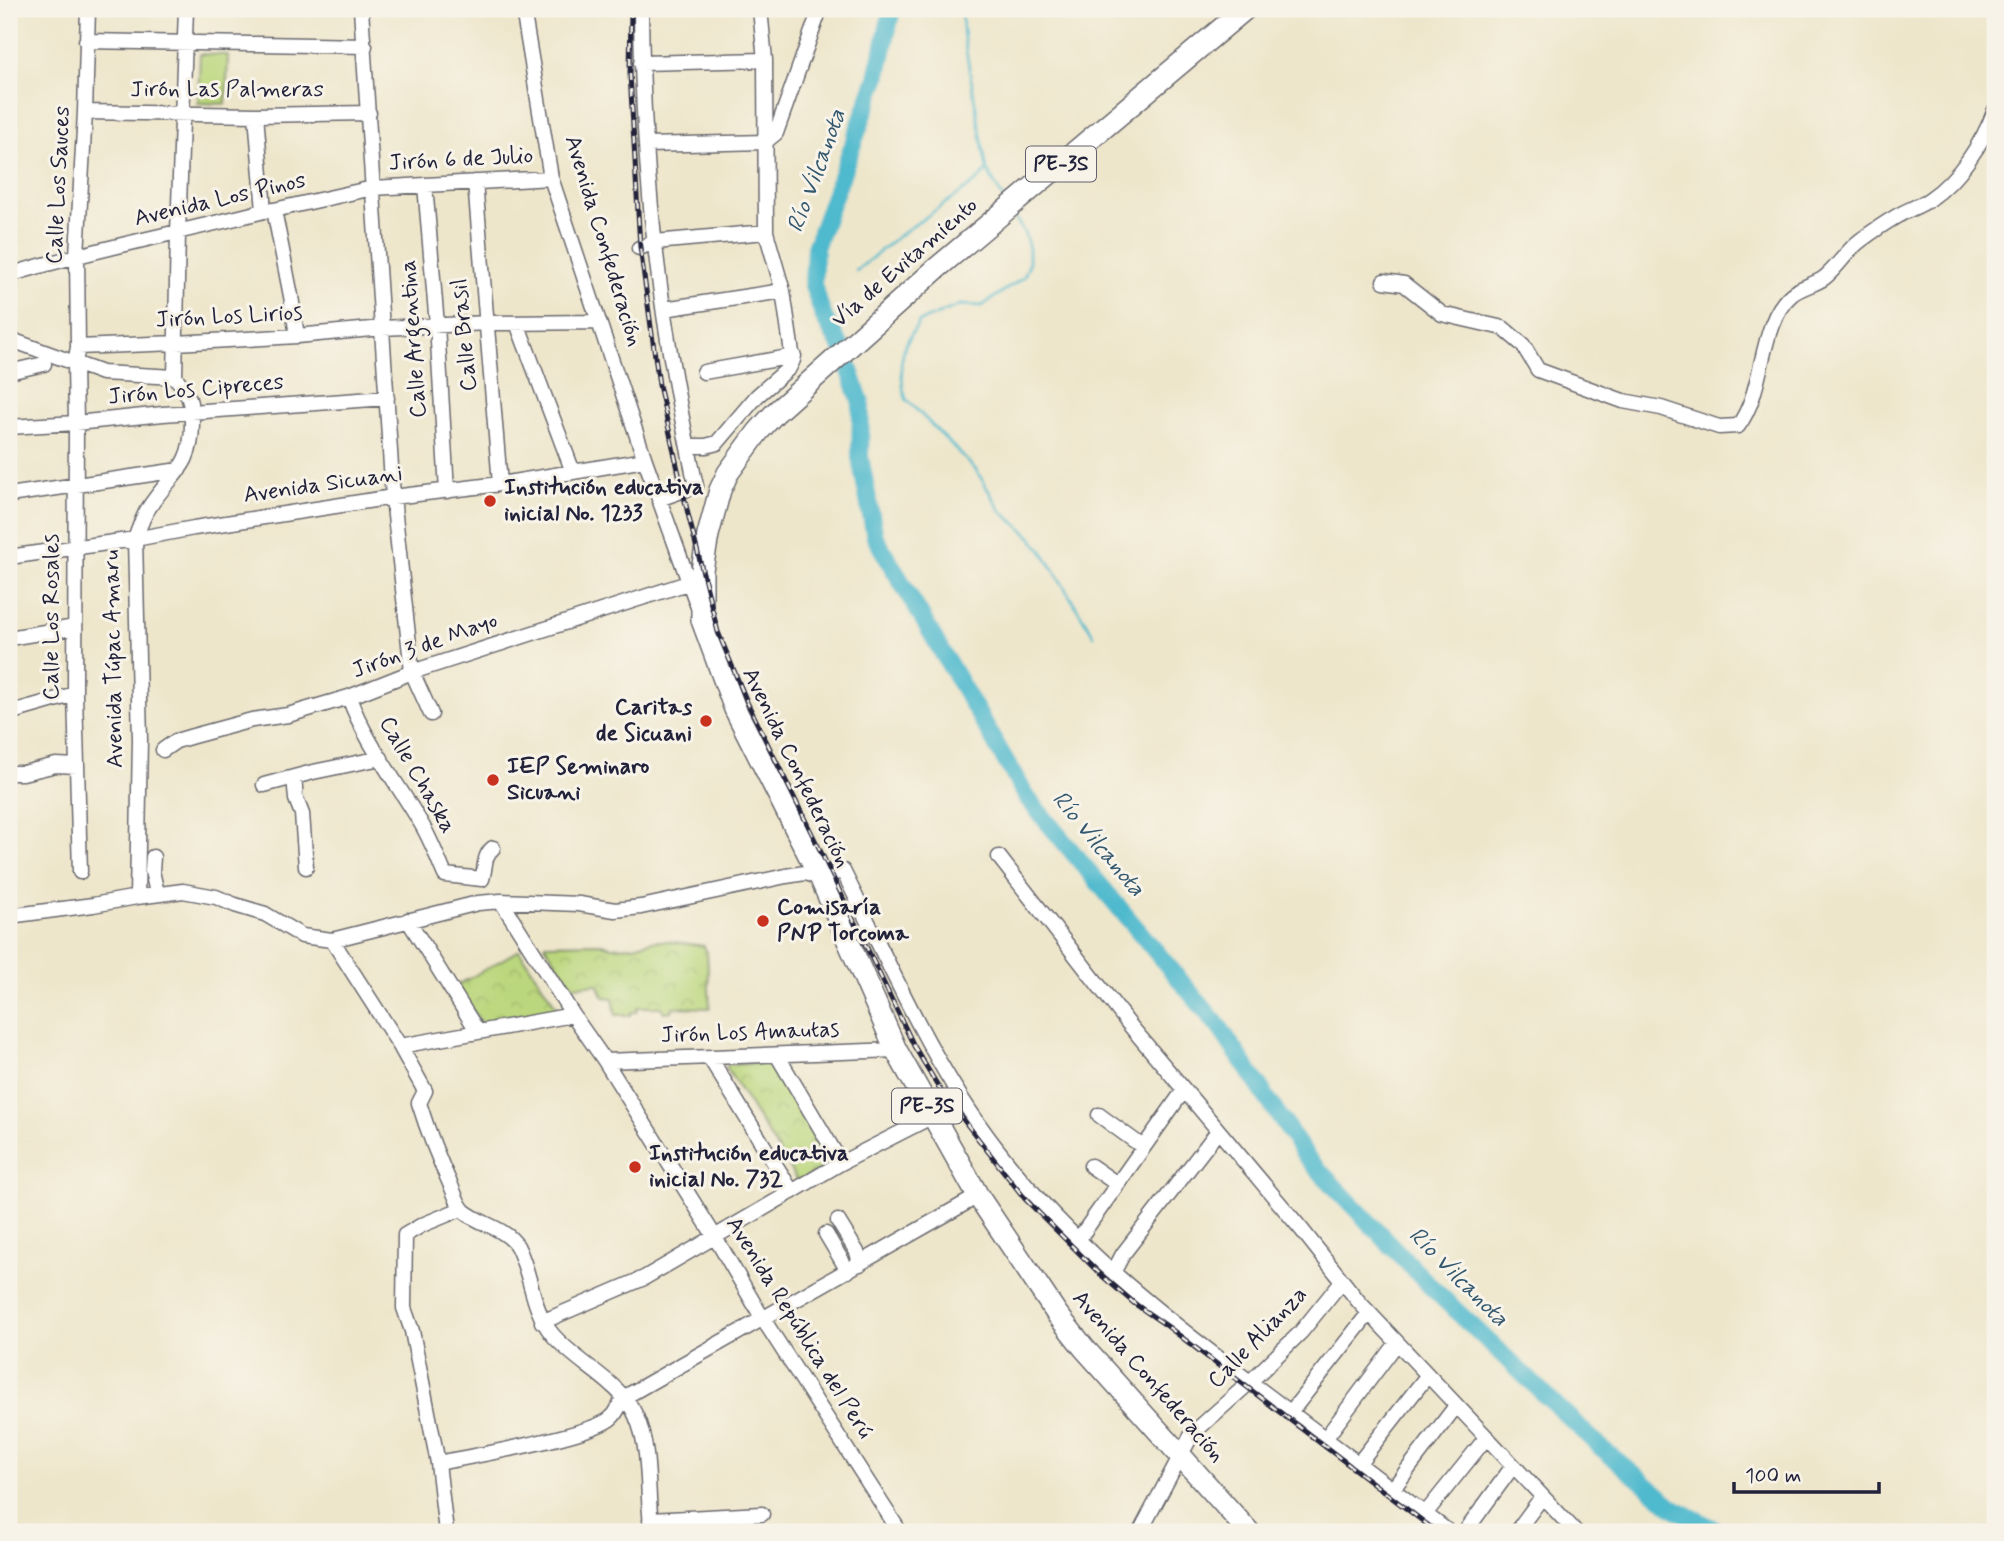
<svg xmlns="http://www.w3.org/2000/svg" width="2004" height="1541" font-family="Mynerve,sans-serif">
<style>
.green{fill:#bbd77d;stroke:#6e7c5c;stroke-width:2}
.park{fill:url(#park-crowns);stroke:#6e7c5c;stroke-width:2}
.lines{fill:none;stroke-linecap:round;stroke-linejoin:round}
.stream{stroke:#50b9cd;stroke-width:2.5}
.river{stroke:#50b9cd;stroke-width:18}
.minor-casing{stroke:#69676d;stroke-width:17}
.highway-casing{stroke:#69676d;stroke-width:24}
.minor{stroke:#fff;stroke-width:14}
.highway{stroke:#fff;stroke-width:21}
.rail-casing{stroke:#22223b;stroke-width:5}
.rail{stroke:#f7f3e8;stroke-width:2.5;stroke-dasharray:8;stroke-linecap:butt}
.poi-dot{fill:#c8321e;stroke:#f7f3e8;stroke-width:2.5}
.labels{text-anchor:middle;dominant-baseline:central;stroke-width:6;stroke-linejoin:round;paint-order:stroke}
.shield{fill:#f7f3e8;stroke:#62616f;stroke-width:2}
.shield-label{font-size:21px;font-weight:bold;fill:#22223b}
.street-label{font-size:23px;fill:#22223b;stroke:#f7f3e8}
.poi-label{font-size:23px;font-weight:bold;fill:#22223b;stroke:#f7f3e8;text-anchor:start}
.water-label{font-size:24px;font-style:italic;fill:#32576e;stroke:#f7f3e8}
</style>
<defs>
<pattern id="park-crowns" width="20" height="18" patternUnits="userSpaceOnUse" patternTransform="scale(1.75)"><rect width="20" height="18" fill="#bbd77d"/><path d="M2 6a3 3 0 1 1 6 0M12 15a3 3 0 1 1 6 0" fill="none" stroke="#a0b86d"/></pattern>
</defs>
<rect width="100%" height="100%" fill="#f7f3e8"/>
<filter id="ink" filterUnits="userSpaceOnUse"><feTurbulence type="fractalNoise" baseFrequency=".0143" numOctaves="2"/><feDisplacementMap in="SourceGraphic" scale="14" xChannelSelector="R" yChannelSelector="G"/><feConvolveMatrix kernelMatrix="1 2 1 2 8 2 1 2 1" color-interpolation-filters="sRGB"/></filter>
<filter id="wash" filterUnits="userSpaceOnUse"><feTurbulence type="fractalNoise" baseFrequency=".00686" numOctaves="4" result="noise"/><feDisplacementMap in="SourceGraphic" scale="28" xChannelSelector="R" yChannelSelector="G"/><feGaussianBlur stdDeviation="1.57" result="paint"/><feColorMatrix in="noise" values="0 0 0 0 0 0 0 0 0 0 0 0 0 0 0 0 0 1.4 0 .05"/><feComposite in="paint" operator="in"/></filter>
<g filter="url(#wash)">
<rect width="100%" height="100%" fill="#eee6cb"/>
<path class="green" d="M200 54 228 55 226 104 198 103Z"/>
<path class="park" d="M652 941H665L704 946 707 953 710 1008 673 1007 672 1011 664 1012 661 1007H638L637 1012H632L631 1015H616L613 998 604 997 598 984 573 986 545 946 546 944 599 943 611 947 634 946Z
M519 950 558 1009 482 1024 456 986Z
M771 1063 832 1164 798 1182 727 1069V1065Z"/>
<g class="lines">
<path class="stream" d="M961 9 964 39 987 170 1004 200
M1014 216 1025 234 1029 249V264L1024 277 982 306 960 305 919 322 905 345 901 364 903 388 906 399 976 470 1001 511 1029 535 1041 549 1094 636
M856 271 897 237 976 182 987 170"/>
<path class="river" d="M892 9 877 78 815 248 813 285 824 318 843 350 861 403 860 457 875 537 1028 799 1220 1028 1308 1159 1430 1286 1598 1445 1674 1508 1719 1532"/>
</g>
</g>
<g filter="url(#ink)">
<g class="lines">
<g class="minor-casing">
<path id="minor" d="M361 9 393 497 412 672 431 714
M523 9 551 178 645 460 698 607
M641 9C642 134 653 263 676 386 682 420 689 453 696 486L659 499
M86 41 365 46
M641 63 765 60
M85 112 256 115 369 113
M256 115 264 211
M765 142 776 133 820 9
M647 145 765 142
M475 182 500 484
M425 185 437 325 447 491
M274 210 291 296 297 336
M639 248 655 242 766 232
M9 275C93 249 179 233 264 211L274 210 373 188 551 178
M1384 281 1404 284 1442 314 1503 328 1523 345 1538 370 1623 401 1661 408 1719 427 1738 426C1766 389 1758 324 1791 295 1800 287 1814 285 1824 278 1838 267 1847 250 1861 240 1872 232 1885 223 1897 216 1907 210 1920 206 1930 199 1959 179 1983 143 1995 110
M664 309 783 291
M517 323 573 472
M9 339 102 373 175 377
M78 347 176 343 297 336 382 328 488 323 598 322
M9 372 44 364
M704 372 794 356
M9 427 76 423 163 414 387 398
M688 446H706L717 443 757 396 789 368 793 360 783 291 766 232 765 60 760 9
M9 495 179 470
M9 557 135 539 194 528 393 497 500 484 645 460
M9 638 75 627
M349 697C363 738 397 783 419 820 430 837 437 857 445 875L482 879C486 867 483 856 493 848
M9 713 75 694
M163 750 176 741 193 736 252 720 288 715 349 697 412 672 697 580
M9 773H23L56 765 77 766
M294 777 296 799 302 814 306 867
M264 785 313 772 381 758
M153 857 152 871 157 893
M999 857 1128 1023 1302 1230 1359 1302 1576 1532
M80 872 75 694 76 423 75 363 78 347 77 255 85 112 88 9
M137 897 140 740 135 539C139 529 142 518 148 509 170 473 192 471 192 423 192 403 189 393 175 377L178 233 186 9
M501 901 573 1015 605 1061 715 1237 763 1319 900 1532
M9 916 93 905 137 897 183 891 216 897 235 905 265 914 302 936 332 940 478 903 501 901 579 904 615 910 641 907 786 876 805 873 820 877 843 871C890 965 932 1065 997 1149 1067 1241 1158 1313 1250 1382 1316 1432 1382 1482 1449 1532
M408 920 478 1032
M332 940 400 1046 425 1091 419 1103C428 1132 439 1160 452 1188 455 1195 458 1205 464 1211 479 1224 506 1228 517 1246 532 1275 531 1308 552 1334 576 1363 621 1382 636 1416 652 1452 646 1495 652 1532
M400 1046 573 1015
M777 1055 841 1163
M710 1058 792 1192
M605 1061 896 1050
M1099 1115 1143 1147
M1091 1166 1117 1184
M838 1221 857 1252 860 1264
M826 1234 848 1271
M1078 1240 1184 1090
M1114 1271 1123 1254 1218 1131
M542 1322 644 1278 841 1163 933 1116
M1290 1413 1369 1313
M1325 1439 1397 1343
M438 1463C468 1457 596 1435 612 1417 617 1413 620 1404 623 1398L978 1196
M1358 1464 1427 1376
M1392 1490 1456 1406
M1425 1514 1486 1438
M650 1520 762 1514
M446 1532 438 1463 412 1331 404 1308 405 1235 422 1225 461 1209
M1140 1532 1192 1434 1250 1382 1301 1332 1342 1281
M1465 1532 1513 1466
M1516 1532 1542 1497"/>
</g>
<g class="highway-casing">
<path id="highway" d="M1245 9 937 268 775 413 758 432 728 473 720 490 708 535 702 570V620L735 709 820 877 896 1050 978 1196 1057 1314 1084 1348 1249 1532"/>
</g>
<use href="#minor" class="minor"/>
<use href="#highway" class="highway"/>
<g class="rail-casing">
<path id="rail" d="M631 9 630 74 640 247 659 385 688 514 718 632 747 702 819 848 914 1046 941 1091 1025 1199 1100 1274 1135 1304 1167 1326 1437 1532"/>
</g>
<use href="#rail" class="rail"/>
</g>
</g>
<g class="poi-dot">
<circle cx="490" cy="501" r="7"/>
<circle cx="706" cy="721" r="7"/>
<circle cx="493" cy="780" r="7"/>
<circle cx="763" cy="921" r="7"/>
<circle cx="635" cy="1167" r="7"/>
</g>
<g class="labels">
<g class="shield">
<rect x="1026" y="146.5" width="70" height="35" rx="5"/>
<rect x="892" y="1088.5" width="70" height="35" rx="5"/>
</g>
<g class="shield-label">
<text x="1061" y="164">PE-3S</text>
<text x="927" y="1106">PE-3S</text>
</g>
<g class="street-label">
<text x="227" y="90">Jirón Las Palmeras</text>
<text transform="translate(461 160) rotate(-3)">Jirón 6 de Julio</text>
<text transform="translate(59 185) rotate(-87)">Calle Los Sauces</text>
<text transform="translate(220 200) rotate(-13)">Avenida Los Pinos</text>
<text transform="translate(603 241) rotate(73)">Avenida Confederación</text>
<text transform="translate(905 263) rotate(-41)">Vía de Evitamiento</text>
<text transform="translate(229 317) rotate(-3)">Jirón Los Lirios</text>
<text transform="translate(465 335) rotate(-95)">Calle Brasil</text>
<text transform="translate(414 339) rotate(-94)">Calle Argentina</text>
<text transform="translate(196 390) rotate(-5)">Jirón Los Cipreces</text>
<text transform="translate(323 485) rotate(-8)">Avenida Sicuani</text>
<text transform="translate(52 617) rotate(-90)">Calle Los Rosales</text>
<text transform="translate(425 646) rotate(-20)">Jirón 3 de Mayo</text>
<text transform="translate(114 659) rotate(-91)">Avenida Túpac Amaru</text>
<text transform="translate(796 768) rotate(64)">Avenida Confederación</text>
<text transform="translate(417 775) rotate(60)">Calle Chaska</text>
<text transform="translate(750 1033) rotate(-2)">Jirón Los Amautas</text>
<text transform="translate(799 1328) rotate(58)">Avenida República del Perú</text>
<text transform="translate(1258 1338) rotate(-46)">Calle Alianza</text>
<text transform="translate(1148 1377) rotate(49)">Avenida Confederación</text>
</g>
<g class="poi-label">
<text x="504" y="488">Institución educativa<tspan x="504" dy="26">inicial No. 1233</tspan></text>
<text x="692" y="708" text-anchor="end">Caritas<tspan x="692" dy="26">de Sicuani</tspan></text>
<text x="507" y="767">IEP Seminaro<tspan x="507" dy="26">Sicuani</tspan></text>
<text x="777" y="908">Comisaría<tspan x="777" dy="26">PNP Torcoma</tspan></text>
<text x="649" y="1154">Institución educativa<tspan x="649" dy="26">inicial No. 732</tspan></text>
</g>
<g class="water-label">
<text transform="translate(817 171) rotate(-70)">Río Vilcanota</text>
<text transform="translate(1098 844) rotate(50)">Río Vilcanota</text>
<text transform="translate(1458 1277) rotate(45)">Río Vilcanota</text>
</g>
</g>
<rect width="2004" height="1541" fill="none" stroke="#f7f3e8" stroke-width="35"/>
<path d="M1734 1482v10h145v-10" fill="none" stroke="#22223b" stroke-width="3.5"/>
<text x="1745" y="1482" font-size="21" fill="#22223b" stroke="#f7f3e8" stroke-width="5" paint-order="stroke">100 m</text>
</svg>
